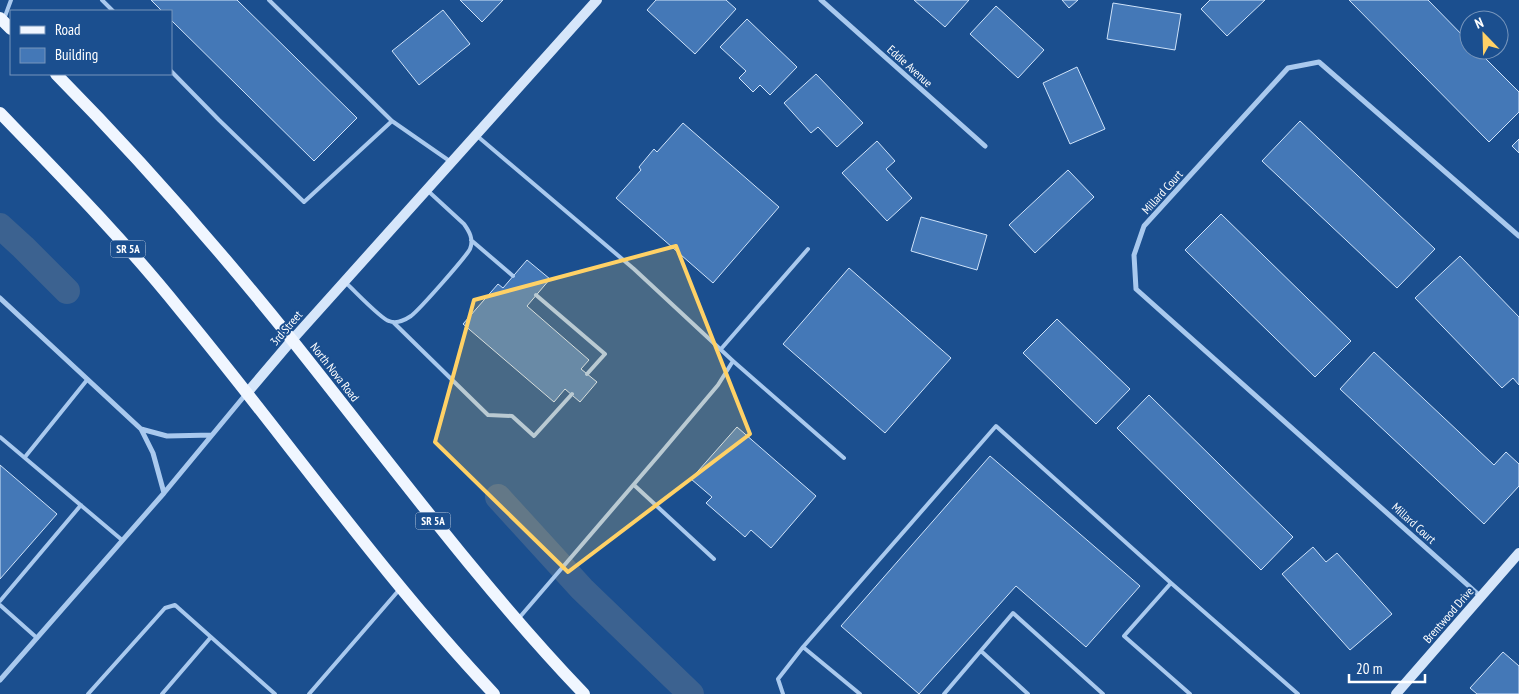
<svg xmlns="http://www.w3.org/2000/svg" width="1519" height="694" font-family="'PT Sans Narrow',sans-serif">
<style>
.lines{fill:none;stroke-linecap:round;stroke-linejoin:round}
.canal{stroke:#3c6290;stroke-width:26}
.building{fill:#4478b7;stroke:#cfe3fa}
.lane{stroke:#a9c9ee;stroke-width:4}
.street{stroke:#a9c9ee;stroke-width:5}
.secondary{stroke:#d6e6fa;stroke-width:10}
.primary{stroke:#f0f6ff;stroke-width:12}
.marked{fill:#ffd166;fill-opacity:0.2;stroke:#ffd166;stroke-width:4;stroke-linejoin:round}
.labels{text-anchor:middle;dominant-baseline:central;stroke-width:4;stroke-linejoin:round;paint-order:stroke}
.shield{fill:#1b4f8f;stroke:#bbcadd;stroke-width:1}
.shield-label{font-size:11px;font-weight:bold;fill:#fff}
.street-label{font-size:12px;fill:#fff;stroke:#1b4f8f}
</style>
<rect width="100%" height="100%" fill="#1b4f8f"/>
<g class="lines">
<path class="canal" d="M0 226 23 247 67 291
M498 497 582 589 691 694"/>
</g>
<path class="building" d="M151 0H237L357 118 314 161 171 20V11H162Z
M460 0H503L482 22Z
M656 0H726L736 9 695 54 647 10Z
M914 0H969L945 27Z
M1062 0H1078L1069 8Z
M1210 0H1265L1227 36 1201 9Z
M1349 0H1428L1469 42V50H1477L1519 92V112L1489 142Z
M1113 3 1181 14 1175 50 1107 39Z
M996 6 1044 50 1018 78 970 34Z
M443 10 470 44 419 85 392 51Z
M747 19 797 67 770 95 760 85 753 92 739 78 746 71 720 47Z
M1077 67 1105 129 1070 144 1043 83Z
M816 74 863 123 837 147 818 127 811 133 784 103Z
M1300 121 1435 249 1397 288 1262 161Z
M683 123 779 207 713 283 616 198 641 170 639 167 654 149 657 152Z
M1519 139V153L1512 146Z
M877 141 895 161 886 169 912 198 887 221 842 173Z
M1068 170 1094 197 1035 253 1009 225Z
M1221 214 1351 341 1315 377 1185 250Z
M921 217 987 235 977 270 911 251Z
M1460 256 1519 317V385L1513 378 1502 388 1415 298Z
M527 260 550 279 527 306 589 360 581 369 597 382 580 402 565 389 554 402 463 324 498 284 503 288Z
M849 268 951 358 885 433 783 344Z
M1057 319 1130 389 1096 424 1023 353Z
M1374 352 1494 465 1506 452 1519 464V486L1484 524 1340 389Z
M1149 395 1293 537 1261 570 1117 428Z
M737 427 816 496 771 548 751 530 745 537 706 503 712 497 691 479Z
M990 456 1140 586 1086 647 1016 586 919 694 841 626Z
M0 465 57 514 0 579Z
M1313 547 1326 562 1337 553 1392 614 1350 650 1282 574Z
M1503 652 1519 666V694H1477L1470 688Z"/>
<g class="lines">
<path class="lane" d="M102 0 113 11
M269 0 392 121
M4 19 11 0
M171 71 219 120 304 202 392 121 451 162
M476 135 634 269 733 361 718 385 659 455 519 618
M471 240 513 276
M346 283C354 290 381 319 389 321 396 324 405 320 411 316 420 309 465 258 470 249 474 239 469 231 464 224L427 190
M536 295 605 354 587 374
M393 322 488 415 512 416 534 436 572 394
M721 349 808 249
M733 361 844 458
M0 437 122 540
M25 457 87 380
M634 485 714 559
M0 601 81 505
M0 605 37 638
M803 647 996 426 1171 583
M981 651 1028 694
M88 694 165 608 175 605 275 694
M162 694 211 637
M309 694 399 590
M783 694 778 679 803 647 860 694
M944 694 1013 613 1103 694
M1190 694 1124 636 1171 583 1298 694"/>
<path class="street" d="M821 0 985 146
M0 298 141 429 153 453 164 493
M141 429 167 436 212 435
M1480 596 1136 289 1134 255 1144 226 1288 68 1319 62 1519 236
M0 680 164 493 246 394"/>
<path class="secondary" d="M247 393 292 340 597 0
M1396 694 1519 553"/>
<path class="primary" d="M0 18 11 29
M56 74C139 158 218 248 292 340 388 460 478 583 584 694
M0 113C62 177 125 241 181 311 286 438 381 574 494 694"/>
</g>
<path class="marked" d="M676 246 750 434 568 572 435 442 474 300Z"/>
<g class="labels">
<g class="shield">
<rect x="110.5" y="240.5" width="35" height="17" rx="4"/>
<rect x="415.5" y="512.5" width="35" height="17" rx="4"/>
</g>
<g class="shield-label">
<text x="128" y="249">SR 5A</text>
<text x="433" y="521">SR 5A</text>
</g>
<g class="street-label">
<text transform="translate(910 66) rotate(42)">Eddie Avenue</text>
<text transform="translate(1162 192) rotate(-48)">Millard Court</text>
<text transform="translate(286 328) rotate(-49)">3rd Street</text>
<text transform="translate(335 372) rotate(52)">North Nova Road</text>
<text transform="translate(1414 523) rotate(42)">Millard Court</text>
<text transform="translate(1448 615) rotate(-49)">Brentwood Drive</text>
</g>
</g>
<rect x="10" y="10" width="162" height="65" fill="#1b4f8f" stroke="#7695bc"/>
<rect x="20" y="26" width="25" height="8" fill="#f0f6ff" stroke="#7695bc"/>
<text x="55" y="35" font-size="15" fill="#ffffff">Road</text>
<rect x="20" y="48" width="25" height="15" fill="#4478b7" stroke="#7695bc"/>
<text x="55" y="60" font-size="15" fill="#ffffff">Building</text>
<g transform="translate(1484 35) rotate(337)"><circle r="24" fill="#1b4f8f" stroke="#7695bc"/>
<path d="M0-4L9 19L0 12L-9 19Z" fill="#ffd166"/>
<text y="-8" font-size="14" font-weight="bold" text-anchor="middle" fill="#ffffff">N</text>
</g>
<path d="M1349 674v8h76v-8" fill="none" stroke="#ffffff" stroke-width="2.5"/>
<text x="1356" y="674" font-size="15" fill="#ffffff" stroke="#1b4f8f" stroke-width="4" paint-order="stroke">20 m</text>
</svg>
